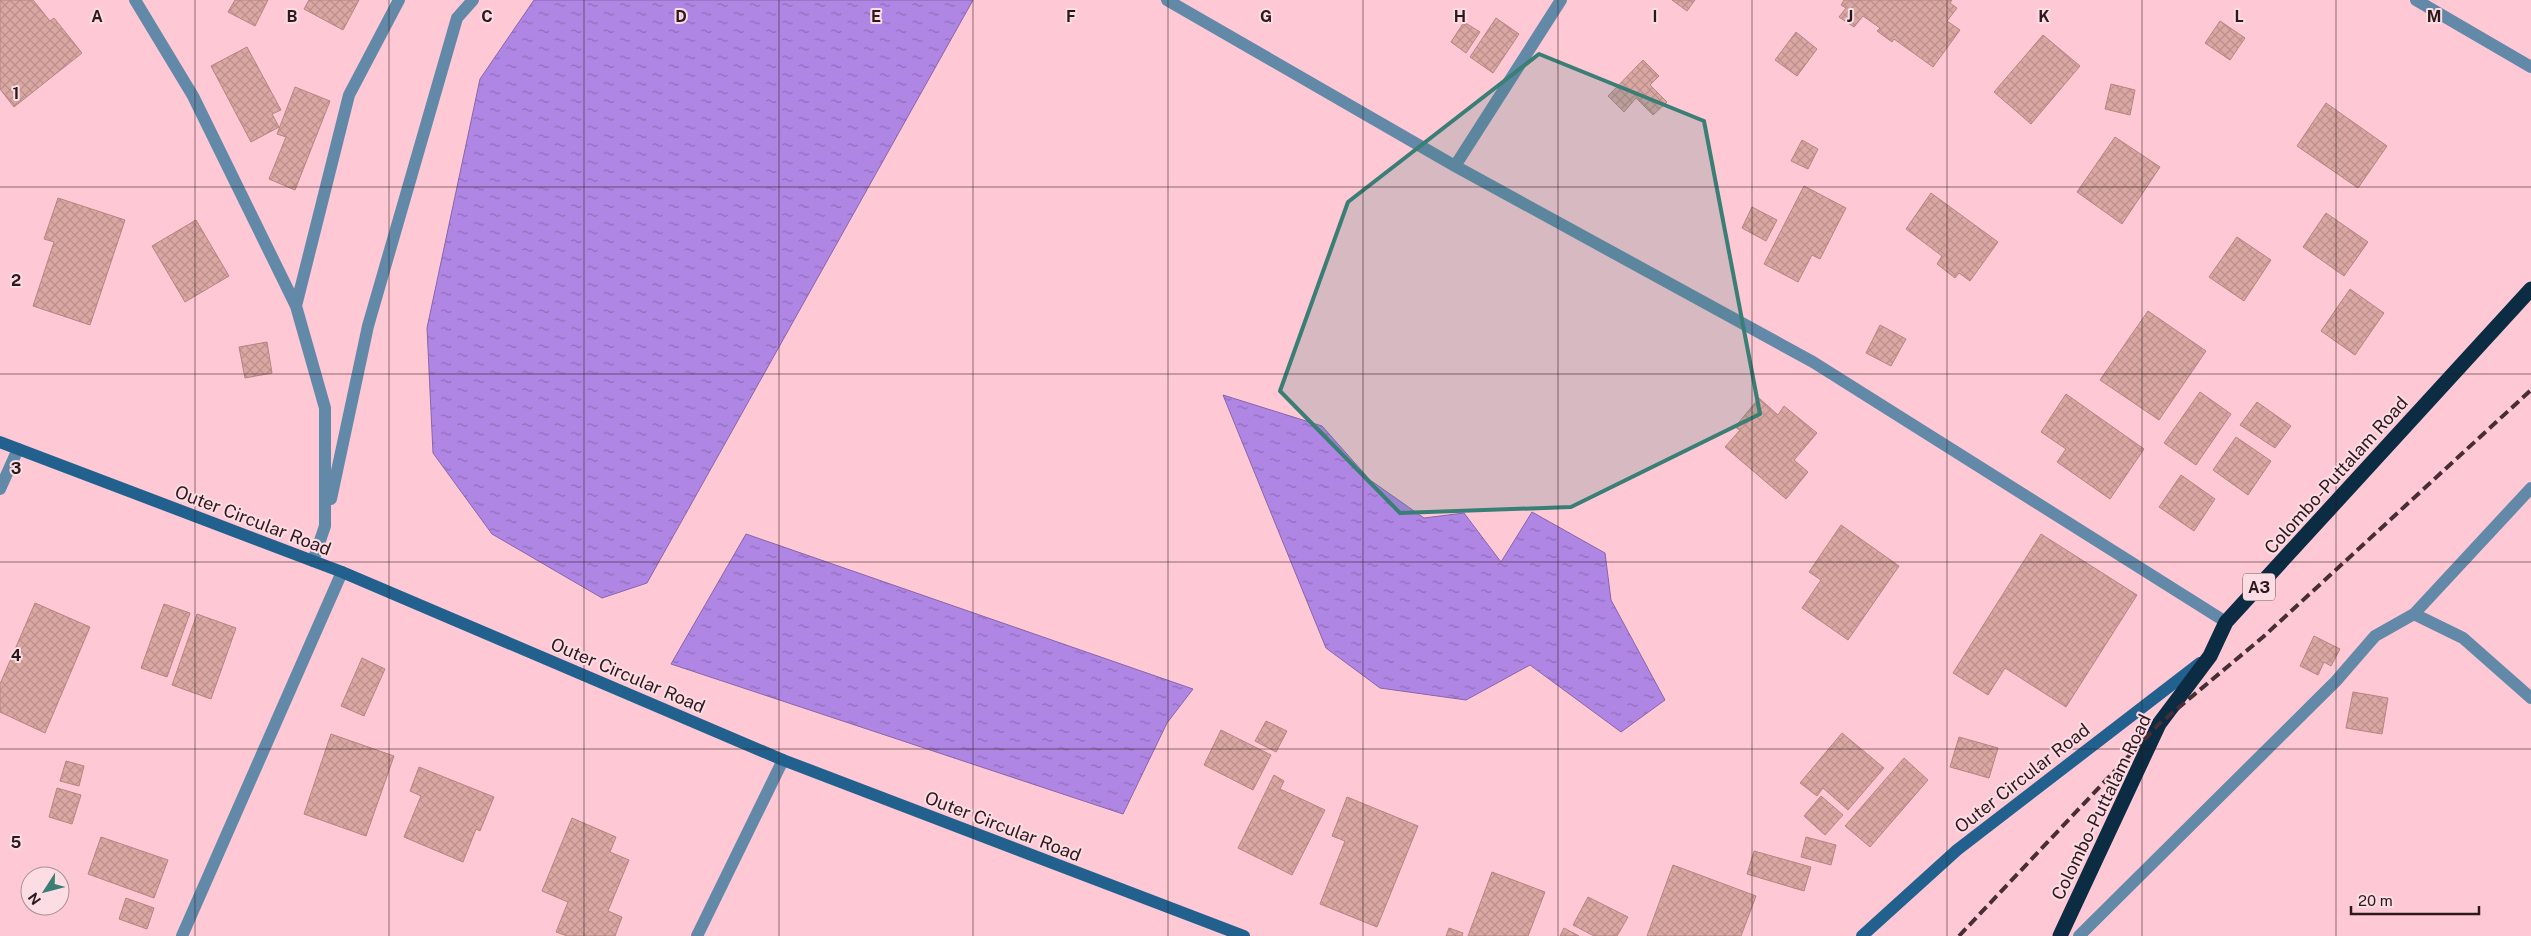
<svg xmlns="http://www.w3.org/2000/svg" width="2531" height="936" font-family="'Public Sans',sans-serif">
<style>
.water{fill:url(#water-ripples);stroke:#8865a9}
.building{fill:url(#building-cross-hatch);stroke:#b68481}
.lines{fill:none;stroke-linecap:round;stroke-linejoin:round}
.street{stroke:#6389a8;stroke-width:12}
.secondary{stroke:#22618e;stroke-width:12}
.highway{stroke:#0b2c43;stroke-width:15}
.rail{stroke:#462e34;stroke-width:4;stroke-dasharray:10 5;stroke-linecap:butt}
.marked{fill:#3a7f75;fill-opacity:0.2;stroke:#3a7f75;stroke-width:4;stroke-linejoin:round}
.grid{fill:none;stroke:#2c191e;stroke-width:1;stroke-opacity:0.55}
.labels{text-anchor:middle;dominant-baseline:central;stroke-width:4;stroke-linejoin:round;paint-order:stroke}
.shield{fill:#fddde4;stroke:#6b5459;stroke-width:1}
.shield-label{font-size:16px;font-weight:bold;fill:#2c191e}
.street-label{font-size:18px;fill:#2c191e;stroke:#fddde4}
.grid-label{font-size:16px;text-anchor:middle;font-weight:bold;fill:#2c191e;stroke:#fddde4;stroke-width:4;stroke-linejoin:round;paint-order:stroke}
</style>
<defs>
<pattern id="water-ripples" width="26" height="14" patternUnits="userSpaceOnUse" patternTransform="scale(1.25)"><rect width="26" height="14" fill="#af86e4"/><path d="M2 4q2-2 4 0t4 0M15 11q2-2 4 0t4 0" fill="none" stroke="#8f6db8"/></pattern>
<pattern id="building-cross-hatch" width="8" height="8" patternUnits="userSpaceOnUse" patternTransform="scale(1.25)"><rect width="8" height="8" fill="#daa7a3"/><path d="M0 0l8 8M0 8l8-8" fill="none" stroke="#bb8f8c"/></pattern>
</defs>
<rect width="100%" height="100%" fill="#fec9d5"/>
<path class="water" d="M534 0H973L647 583 602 598 492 534 433 453 427 328 480 79Z
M1223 395 1322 426 1370 480 1424 518 1464 513 1501 562 1532 512 1605 553 1611 600 1665 700 1621 732 1530 665 1466 700 1380 688 1326 648Z
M746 534 1193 689 1167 723 1123 814 671 664Z"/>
<path class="building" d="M0 0H33L50 21 54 18 82 53 14 107 0 89Z
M235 0H268L255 26 228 12Z
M309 0H359L343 30 304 9Z
M1672 0H1695L1687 11Z
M1844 0H1952L1950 3 1957 8 1947 21 1960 30 1933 67 1894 39 1892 42 1877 31 1880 28 1863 16 1854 27 1839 17 1846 8 1841 5Z
M1496 18 1519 34 1493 73 1470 57Z
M2220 21 2245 38 2230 60 2205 43Z
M1464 22 1480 32 1466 53 1451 42Z
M1796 32 1817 49 1797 76 1775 60Z
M2043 35 2080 66 2031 124 1994 92Z
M247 47 281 110 272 114 279 127 251 142 211 66Z
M1643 60 1659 76 1650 85 1667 102 1653 115 1636 98 1624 112 1608 96Z
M2111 84 2135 90 2130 115 2105 109Z
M295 87 330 101 295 190 269 179 286 137 277 134Z
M2326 103 2387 146 2358 188 2297 146Z
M2115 137 2160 167 2122 224 2077 192Z
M1802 140 1818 149 1808 169 1791 161Z
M1804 186 1846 208 1820 259 1812 255 1798 282 1764 264Z
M1931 193 1998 242 1970 281 1959 273 1955 278 1937 264 1942 256 1906 229Z
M58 198 125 220 90 325 33 306 54 242 44 239Z
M1752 207 1777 220 1766 241 1742 228Z
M2326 213 2368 242 2344 276 2303 247Z
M196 220 229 276 185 302 152 246Z
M2237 237 2271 260 2244 301 2209 277Z
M2350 289 2384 313 2355 355 2321 331Z
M2148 311 2206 351 2159 420 2100 380Z
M1880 325 1906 339 1891 366 1866 353Z
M267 342 272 373 245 378 239 347Z
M2200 392 2231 414 2196 465 2164 443Z
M2066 394 2144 449 2110 499 2057 462 2066 449 2041 432Z
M1759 398 1778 415 1784 406 1817 433 1794 460 1808 472 1786 499 1725 447 1740 430 1735 427Z
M2257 402 2291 426 2275 448 2240 425Z
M2236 437 2271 461 2248 495 2213 470Z
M2181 475 2215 499 2194 531 2159 507Z
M1841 525 1899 566 1848 640 1802 608 1821 580 1809 572Z
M2041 534 2137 595 2066 707 2005 668 1988 695 1953 673Z
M35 603 90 627 45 733 0 712V684Z
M164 604 190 613 167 677 141 668Z
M197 614 236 628 211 699 172 685Z
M2314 636 2340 649 2331 666 2324 662 2318 675 2300 666Z
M362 658 385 669 364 716 341 706Z
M2353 692 2388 698 2382 734 2346 728Z
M1266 721 1287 731 1276 752 1255 741Z
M1221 730 1271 755 1253 790 1204 765Z
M1842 733 1884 768 1848 810 1823 788 1817 796 1800 783Z
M331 734 394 756 366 836 304 814Z
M1959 737 1998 748 1989 778 1950 767Z
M1904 758 1928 780 1870 847 1845 826Z
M66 761 84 766 79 786 60 781Z
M419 767 494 797 480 831 476 829 463 862 404 837 421 796 410 791Z
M1274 775 1284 781 1280 789 1325 810 1292 875 1238 848Z
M57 788 81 795 72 824 49 817Z
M1821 796 1843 815 1825 835 1804 816Z
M1347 797 1418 826 1377 927 1320 904 1345 841 1332 836Z
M572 818 616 837 610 852 629 860 608 911 622 917 615 936H567L556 932 568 902 542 891Z
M101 837 168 860 154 898 88 874Z
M1806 837 1836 845 1831 865 1801 857Z
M1754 851 1811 867 1804 891 1747 874Z
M1673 865 1756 896 1741 936H1647Z
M1492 872 1545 892 1528 936H1468Z
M1588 897 1628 917 1617 936H1594L1573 925Z
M126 898 154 908 147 929 119 919Z
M1449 928 1463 933 1462 936H1446Z
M1564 928 1579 936H1560Z"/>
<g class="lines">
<path class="street" d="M135 0 193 96 296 306 325 408V526L313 561
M1167 0 1455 166 1813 362 2226 622
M2416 0 2531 67
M1455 166 1561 0
M296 306 349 95 399 0
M0 489 18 449
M331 499 368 326 457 18 473 0
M2414 614 2531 488
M182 936 342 572
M697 936 783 760
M2079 936 2336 681 2375 636 2414 614 2463 638 2531 698"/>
<path class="secondary" d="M0 442 342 572 783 760 1244 936
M1862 936 1957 850 2200 663"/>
<path class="highway" d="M2060 936 2159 724 2210 656 2226 622 2531 289"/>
<path class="rail" d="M1959 936 2159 724 2263 637 2531 390"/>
</g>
<path class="marked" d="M1539 54 1704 121 1760 414 1571 507 1400 513 1280 391 1348 202Z"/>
<path class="grid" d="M195 0V936M389 0V936M584 0V936M779 0V936M973 0V936M1168 0V936M1363 0V936M1558 0V936M1752 0V936M1947 0V936M2142 0V936M2336 0V936M0 187H2531M0 374H2531M0 562H2531M0 749H2531"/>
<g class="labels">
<rect class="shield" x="2243" y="573.5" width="32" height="27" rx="4"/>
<g class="shield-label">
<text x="2259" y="587">A3</text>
</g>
<g class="street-label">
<text transform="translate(2336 475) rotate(-48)">Colombo-Puttalam Road</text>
<text transform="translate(253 520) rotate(21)">Outer Circular Road</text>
<text transform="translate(628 675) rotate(23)">Outer Circular Road</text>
<text transform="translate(2022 778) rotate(-38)">Outer Circular Road</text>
<text transform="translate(2101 807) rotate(-64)">Colombo-Puttalam Road</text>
<text transform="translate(1003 826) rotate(21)">Outer Circular Road</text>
</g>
</g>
<g class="grid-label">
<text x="97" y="22">A</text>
<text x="292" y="22">B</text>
<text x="487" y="22">C</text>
<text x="681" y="22">D</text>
<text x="876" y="22">E</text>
<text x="1071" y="22">F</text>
<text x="1266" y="22">G</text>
<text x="1460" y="22">H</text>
<text x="1655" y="22">I</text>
<text x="1850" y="22">J</text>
<text x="2044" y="22">K</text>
<text x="2239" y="22">L</text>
<text x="2434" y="22">M</text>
<text x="16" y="99">1</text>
<text x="16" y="286">2</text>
<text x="16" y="474">3</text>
<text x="16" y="661">4</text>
<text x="16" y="848">5</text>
</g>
<g transform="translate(45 891) rotate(234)"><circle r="24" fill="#fddde4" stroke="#a98f95"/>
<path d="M0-4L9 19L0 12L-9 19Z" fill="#3a7f75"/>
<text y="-8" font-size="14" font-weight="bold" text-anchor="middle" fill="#2c191e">N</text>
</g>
<path d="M2351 906v8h128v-8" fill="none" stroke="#2c191e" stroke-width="2.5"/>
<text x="2358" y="906" font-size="15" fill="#2c191e" stroke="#fddde4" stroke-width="4" paint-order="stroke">20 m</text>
</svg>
